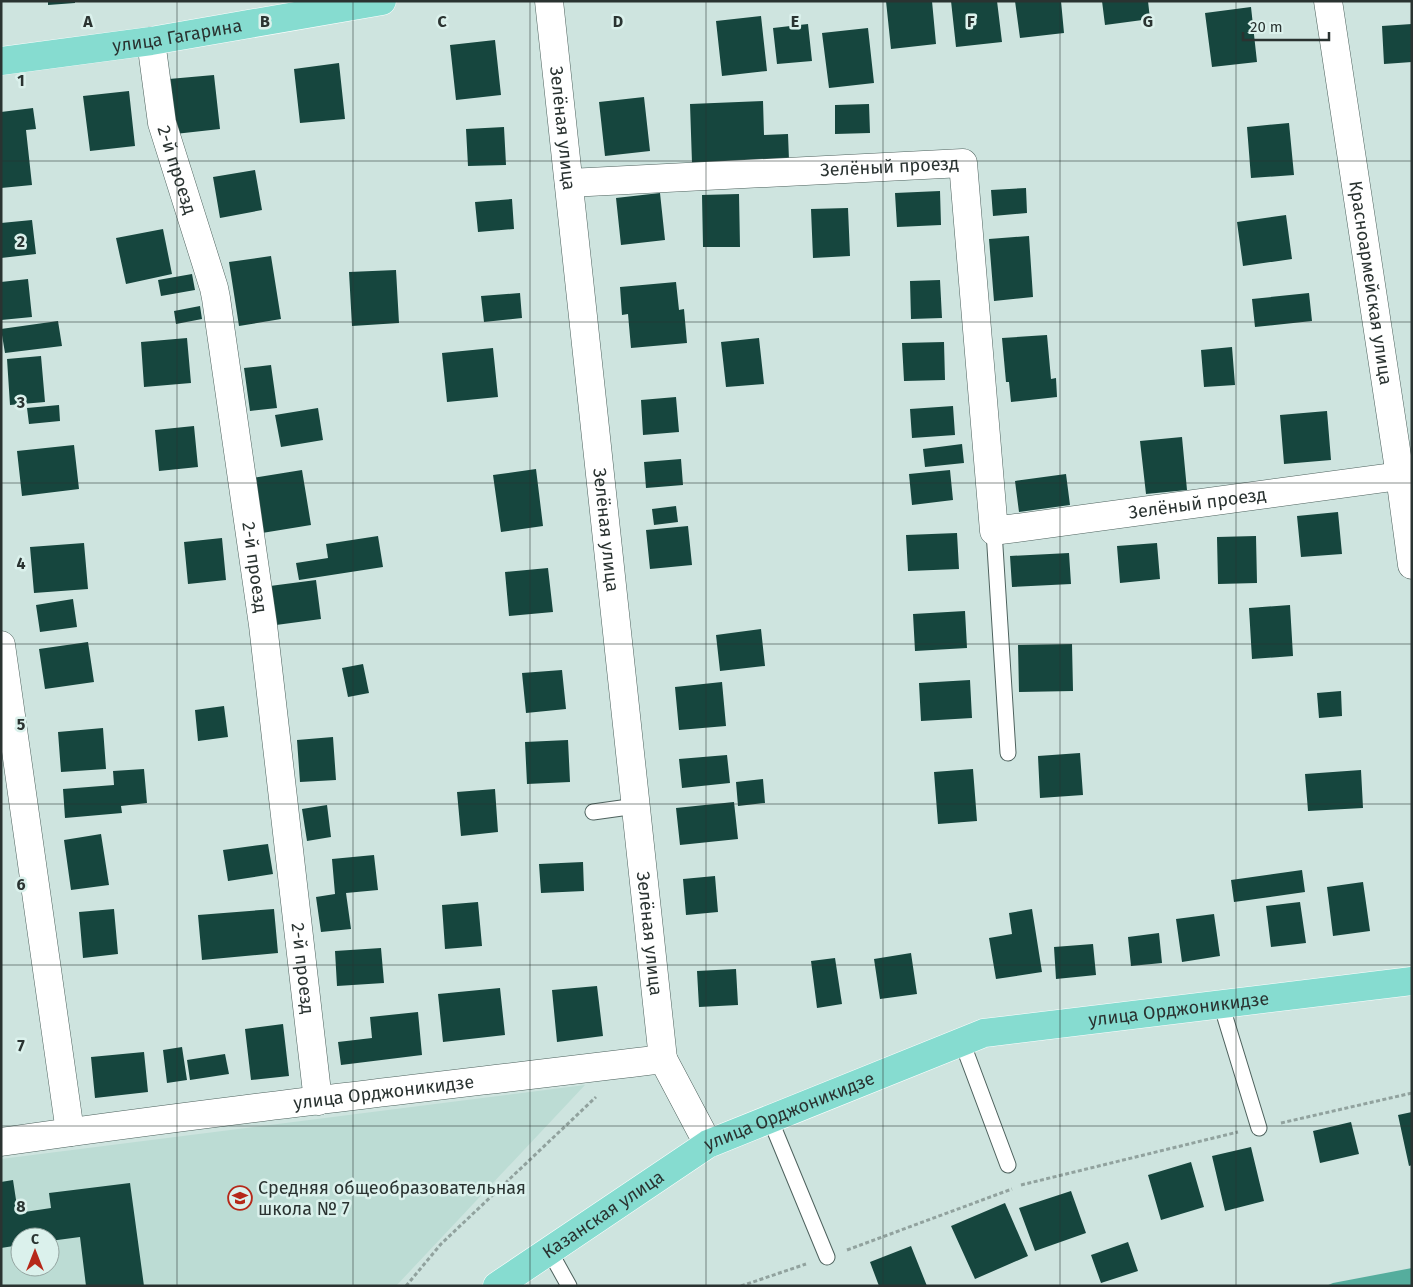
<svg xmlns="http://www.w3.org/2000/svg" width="1413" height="1287" font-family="'Fira Sans',sans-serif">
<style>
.built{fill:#bcdcd4;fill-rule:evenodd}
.water{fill:#55ad9d}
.building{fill:#16463e}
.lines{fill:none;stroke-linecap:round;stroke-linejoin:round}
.service-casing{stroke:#4e625e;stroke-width:17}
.minor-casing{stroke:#4e625e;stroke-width:29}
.primary-casing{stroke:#fff;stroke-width:29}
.path{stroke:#91a29e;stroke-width:3;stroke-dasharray:4 2.5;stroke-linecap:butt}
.service{stroke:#fff;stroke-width:15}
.minor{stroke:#fff;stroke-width:28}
.primary{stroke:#86dcd0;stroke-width:28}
.grid{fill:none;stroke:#2a3331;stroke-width:1;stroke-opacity:0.55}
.labels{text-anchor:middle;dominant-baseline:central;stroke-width:5;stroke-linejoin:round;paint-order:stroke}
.street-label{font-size:18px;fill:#2a3331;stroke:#dbf1ec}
.poi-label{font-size:18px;fill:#2a3331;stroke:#dbf1ec;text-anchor:start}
.grid-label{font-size:16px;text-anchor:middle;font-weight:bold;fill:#2a3331;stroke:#dbf1ec;stroke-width:5;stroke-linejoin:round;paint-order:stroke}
</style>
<rect width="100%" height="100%" fill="#cee4df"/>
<path class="built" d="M585 1085 396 1286H1V1159ZM20 1237H50V1267H20Z"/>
<path class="water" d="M1412 1268V1286H1326L1333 1283Z"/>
<path class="building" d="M48 1H75V3L48 5Z
M886 1H932L936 44 891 49Z
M951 1H997L1002 42 956 47Z
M1015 1H1061L1064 33 1020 38Z
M1102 1H1148L1150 19 1105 25Z
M1251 7 1257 62 1212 67 1205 13Z
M761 16 767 71 722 76 716 21Z
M808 24 812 61 777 64 773 28Z
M1412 24V62L1384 64 1382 26Z
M868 28 874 83 829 88 822 33Z
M495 40 501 95 456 100 450 45Z
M339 63 345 119 300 123 294 69Z
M214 75 220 129 175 134 169 79Z
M129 91 135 146 90 151 83 96Z
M644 97 650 151 605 156 599 102Z
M763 101 764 135 788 134 789 160 692 163 690 104Z
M869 104 870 133 835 134V105Z
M33 108 36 129 26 130 32 185 1 188V112Z
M1289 123 1294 175 1251 178 1247 127Z
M504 127 506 165 468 166 466 129Z
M255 170 262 210 220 218 213 177Z
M1026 188 1027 213 993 216 991 190Z
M940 191 941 225 897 227 895 193Z
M660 193 665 240 621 245 616 198Z
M739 194 740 247H703L702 195Z
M512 199 514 229 478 232 475 202Z
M848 208 850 256 813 258 811 209Z
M1286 215 1292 259 1243 266 1237 222Z
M32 220 36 254 1 258V223Z
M163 229 172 274 126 284 116 238Z
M1029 236 1033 297 994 301 989 239Z
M271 256 281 319 239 326 229 262Z
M396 270 399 323 352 326 349 272Z
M192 274 195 290 161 296 158 280Z
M28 279 32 317 1 320V282Z
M940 280 942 318 911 319 910 281Z
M676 282 679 310 684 309 687 343 631 348 628 314 622 315 620 287Z
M520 293 522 318 484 322 481 296Z
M1309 293 1312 321 1255 327 1252 299Z
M200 306 202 319 176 324 174 311Z
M58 321 62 346 5 353 1 329Z
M1047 335 1051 379 1056 378 1057 397 1011 402 1009 382H1006L1002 338Z
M187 338 191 383 144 387 141 342Z
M759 338 764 384 726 387 721 342Z
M944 342 945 380 904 381 902 343Z
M1232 347 1235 385 1204 387 1201 350Z
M493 348 498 397 447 402 442 353Z
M41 356 45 402 10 405 7 359Z
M271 365 277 408 250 411 244 368Z
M676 397 679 432 643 435 641 400Z
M59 405 60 421 29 424 27 408Z
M953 406 955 435 912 438 910 409Z
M318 408 323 440 281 447 275 415Z
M1327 411 1331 460 1284 464 1280 415Z
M194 426 198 467 159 471 155 430Z
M1182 437 1187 490 1146 494 1140 441Z
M962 444 964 463 925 467 923 449Z
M74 445 79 489 22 496 17 451Z
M681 459 683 485 646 488 644 462Z
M536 469 543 526 501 532 493 475Z
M302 470 311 525 262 533 253 478Z
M950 470 953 500 912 505 909 474Z
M1066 474 1070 505 1019 512 1015 481Z
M676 506 678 522 654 525 652 509Z
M1338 512 1342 554 1301 557 1297 516Z
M688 526 692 565 650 569 646 530Z
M957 533 959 569 908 571 906 535Z
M378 536 383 567 299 580 296 563 328 558 326 544Z
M1256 536 1257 583 1218 584 1217 537Z
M222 538 226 580 188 584 184 542Z
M84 543 88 589 34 593 30 547Z
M1157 543 1160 579 1120 583 1117 546Z
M1069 553 1071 584 1012 587 1010 556Z
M548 568 553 612 509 616 505 572Z
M316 580 321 619 276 625 270 586Z
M73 599 77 627 40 632 36 605Z
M1290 605 1293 656 1252 659 1249 608Z
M965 611 967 648 915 651 913 614Z
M761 629 765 666 720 671 716 635Z
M88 642 94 682 45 689 39 649Z
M1072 644 1073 691 1019 692 1018 645Z
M363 664 369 693 348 697 342 668Z
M562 670 566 709 526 713 522 673Z
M970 680 972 718 921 721 919 683Z
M722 682 726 726 679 730 675 687Z
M1341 691 1342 716 1319 718 1317 693Z
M224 706 228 737 198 741 195 710Z
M103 728 106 769 61 772 58 732Z
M333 737 336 780 300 782 297 740Z
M568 740 570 782 527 784 525 742Z
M1080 753 1083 795 1040 798 1038 756Z
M727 755 730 783 682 788 679 759Z
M144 769 147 803 121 806 122 813 65 818 63 789 114 785 113 771Z
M973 769 977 821 938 824 934 772Z
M1361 770 1363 808 1308 811 1305 774Z
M763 779 765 803 738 806 736 782Z
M495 789 498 832 461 836 457 792Z
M734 802 738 839 680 845 676 808Z
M327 805 331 837 307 841 302 809Z
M101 834 109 885 71 890 64 840Z
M268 844 273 874 228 881 223 850Z
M374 855 378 890 346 893 351 929 321 932 316 897 335 894 332 859Z
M583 862 584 891 541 893 539 864Z
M1302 870 1305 892 1234 902 1231 880Z
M715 876 718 912 686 915 683 879Z
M1363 882 1370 931 1333 936 1327 887Z
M478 902 482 946 445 949 442 905Z
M1300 902 1306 943 1271 947 1266 906Z
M114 909 118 954 83 958 79 912Z
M274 909 278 953 202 960 198 915Z
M1032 909 1042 972 996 979 989 938 1012 934 1009 913Z
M1214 914 1220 956 1182 962 1176 919Z
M1159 933 1162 963 1131 966 1128 937Z
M1093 944 1096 975 1056 979 1054 947Z
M381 948 384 983 337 986 335 951Z
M911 953 917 994 880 999 874 959Z
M835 958 842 1004 817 1008 811 961Z
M736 969 738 1005 699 1007 697 971Z
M597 986 603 1036 557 1042 552 990Z
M500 988 505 1035 443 1042 438 994Z
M418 1012 422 1055 341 1065 338 1042 372 1038 370 1017Z
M283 1024 289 1076 251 1080 245 1029Z
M182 1047 187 1080 167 1083 163 1050Z
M144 1052 148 1092 95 1098 91 1057Z
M225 1054 229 1074 190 1080 187 1060Z
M1412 1112V1165L1409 1166 1398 1115Z
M1351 1122 1359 1154 1320 1163 1313 1131Z
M1251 1147 1264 1201 1225 1211 1212 1156Z
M1191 1162 1204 1207 1161 1220 1148 1175Z
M13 1180 18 1213 51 1208 49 1193 130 1183 144 1286H86L80 1237 50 1241V1237H20V1245L1 1248V1182Z
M1071 1191 1086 1233 1035 1251 1019 1208Z
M1005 1203 1028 1256 975 1279 951 1226Z
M1128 1242 1138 1271 1101 1283 1091 1255Z
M911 1246 927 1286H879L870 1262Z"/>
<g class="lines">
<g class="service-casing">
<path id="service" d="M994 531 1008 753
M593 812 636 806
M1221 1004 1259 1128
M962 1042 1008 1165
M770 1119 827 1257
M549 1250 569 1286"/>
</g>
<g class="minor-casing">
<g id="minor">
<path id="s1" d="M549 1 663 1059"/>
<path id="s2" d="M1328 1 1400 476 1412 565"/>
<path id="s3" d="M151 41 162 123 214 288 216 298 263 625 318 1101"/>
<path id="s4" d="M569 183 963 163 994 531 1400 476"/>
<path d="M1 645 70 1132"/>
<path id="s5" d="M1 1142C221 1110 442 1086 663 1059L708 1144"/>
</g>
</g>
<g class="primary-casing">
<g id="primary">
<path id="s6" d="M1 61 151 41 382 1"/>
<path id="s7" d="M497 1286 708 1144 984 1033 1412 981"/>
</g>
</g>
<path class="path" d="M1281 1123 1412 1093
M1021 1185 1238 1132
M847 1250 1012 1189
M406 1286 441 1244 596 1097
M741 1286 806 1264"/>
<use href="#service" class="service"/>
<use href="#minor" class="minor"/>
<use href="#primary" class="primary"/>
</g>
<path class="grid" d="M177 1V1286M353 1V1286M530 1V1286M706 1V1286M883 1V1286M1060 1V1286M1236 1V1286M1 161H1412M1 322H1412M1 483H1412M1 644H1412M1 804H1412M1 965H1412M1 1126H1412"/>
<defs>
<g id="school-ring" transform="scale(1.25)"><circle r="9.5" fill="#dbf1ec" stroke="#b62819" stroke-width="1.5"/><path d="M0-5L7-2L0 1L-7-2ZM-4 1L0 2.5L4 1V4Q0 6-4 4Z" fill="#b62819"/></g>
</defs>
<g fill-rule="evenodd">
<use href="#school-ring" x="240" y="1198"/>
</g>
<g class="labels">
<g class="street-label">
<text stroke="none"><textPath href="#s6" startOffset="178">улица Гагарина</textPath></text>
<text stroke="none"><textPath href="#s1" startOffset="128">Зелёная улица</textPath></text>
<text stroke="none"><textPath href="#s4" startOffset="321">Зелёный проезд</textPath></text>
<text stroke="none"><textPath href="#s3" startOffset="132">2-й проезд</textPath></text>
<text stroke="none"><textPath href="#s2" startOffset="285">Красноармейская улица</textPath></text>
<text stroke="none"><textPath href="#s4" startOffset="969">Зелёный проезд</textPath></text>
<text stroke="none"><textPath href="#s1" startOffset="532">Зелёная улица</textPath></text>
<text stroke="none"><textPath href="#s3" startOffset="538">2-й проезд</textPath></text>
<text stroke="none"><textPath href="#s1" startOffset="938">Зелёная улица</textPath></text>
<text stroke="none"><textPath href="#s3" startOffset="942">2-й проезд</textPath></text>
<text stroke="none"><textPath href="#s7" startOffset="748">улица Орджоникидзе</textPath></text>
<text stroke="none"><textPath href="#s5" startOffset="386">улица Орджоникидзе</textPath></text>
<text stroke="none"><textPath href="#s7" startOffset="342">улица Орджоникидзе</textPath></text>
<text stroke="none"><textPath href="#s7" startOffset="128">Казанская улица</textPath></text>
</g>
<g class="poi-label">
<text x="258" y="1188">Средняя общеобразовательная<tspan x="258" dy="21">школа № 7</tspan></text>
</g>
</g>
<g class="grid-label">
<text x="88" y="27">A</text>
<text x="265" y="27">B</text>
<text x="442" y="27">C</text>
<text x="618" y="27">D</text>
<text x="795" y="27">E</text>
<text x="971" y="27">F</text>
<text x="1148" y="27">G</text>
<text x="21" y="86">1</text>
<text x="21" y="247">2</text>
<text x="21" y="408">3</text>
<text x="21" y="569">4</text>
<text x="21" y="730">5</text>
<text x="21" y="890">6</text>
<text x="21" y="1051">7</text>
<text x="21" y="1212">8</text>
</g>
<rect width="1413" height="1287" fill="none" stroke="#2a3331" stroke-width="5"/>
<g transform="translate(35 1252)"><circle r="24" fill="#dbf1ec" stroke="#94a5a1"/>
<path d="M0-4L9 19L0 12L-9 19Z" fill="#b62819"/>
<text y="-8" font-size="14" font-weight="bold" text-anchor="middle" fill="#2a3331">С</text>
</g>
<path d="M1243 32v8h86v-8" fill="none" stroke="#2a3331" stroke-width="2.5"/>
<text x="1250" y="32" font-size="15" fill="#2a3331" stroke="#dbf1ec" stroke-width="4" paint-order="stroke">20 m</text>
</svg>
